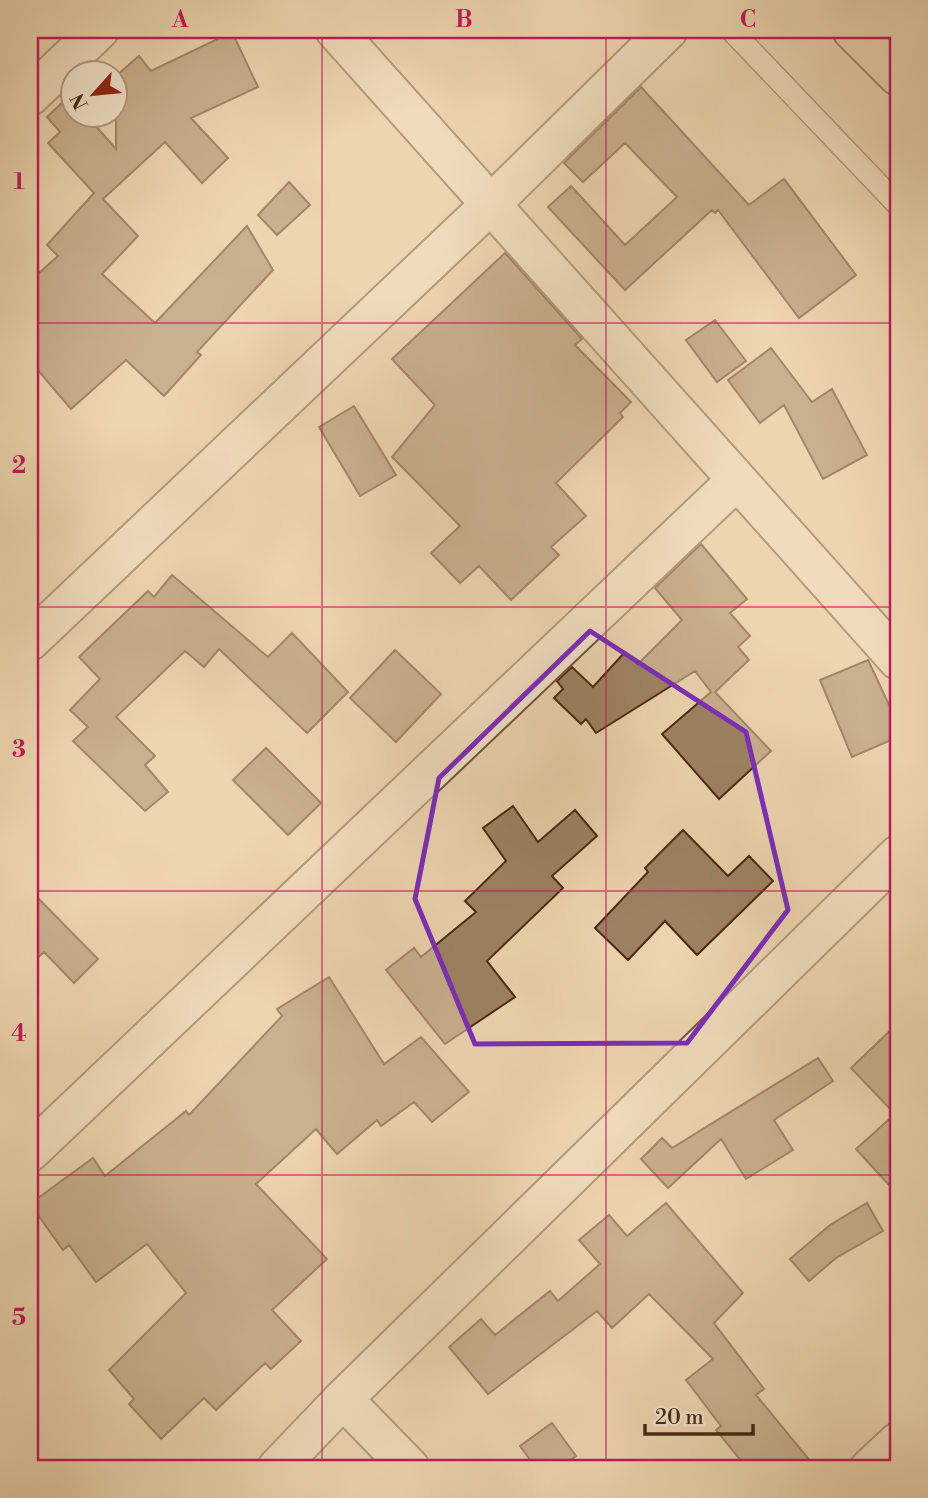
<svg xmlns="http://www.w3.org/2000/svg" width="928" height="1498" font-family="'Libre Bodoni',serif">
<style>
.building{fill:#9d8364;stroke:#472a12;stroke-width:2}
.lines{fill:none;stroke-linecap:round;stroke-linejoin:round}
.lane-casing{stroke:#70553a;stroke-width:24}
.street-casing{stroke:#70553a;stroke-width:42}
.highway-casing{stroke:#472a12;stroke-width:42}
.lane{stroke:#f3e4cc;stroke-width:21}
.street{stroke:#f3e4cc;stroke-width:38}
.highway{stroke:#edd6b0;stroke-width:38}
.marked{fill:none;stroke:#7b2cbf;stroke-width:5;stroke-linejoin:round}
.grid{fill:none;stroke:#c2185b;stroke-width:2;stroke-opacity:0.55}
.neatline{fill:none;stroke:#c2185b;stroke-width:2.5}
.grid-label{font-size:23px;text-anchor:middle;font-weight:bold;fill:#c2185b}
</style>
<rect width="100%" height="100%" fill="#edd6b0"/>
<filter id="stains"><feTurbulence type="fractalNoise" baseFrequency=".00286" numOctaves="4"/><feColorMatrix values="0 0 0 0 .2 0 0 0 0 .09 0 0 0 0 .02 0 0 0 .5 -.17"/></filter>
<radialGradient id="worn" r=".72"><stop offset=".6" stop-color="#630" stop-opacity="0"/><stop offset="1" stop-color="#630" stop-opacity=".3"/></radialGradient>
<path class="building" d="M232 32 258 87 191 118 228 158 202 183 165 142 103 199 138 236 102 274 155 323 247 226 273 270 197 352 201 355 164 396 126 360 71 409 30 361V281L58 256 47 245 94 193 48 143 60 132 47 117 69 96 74 100V116H87L116 149V76L139 56 151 71Z
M641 87 749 205 784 179 856 275 799 318 718 210 715 213 712 210 625 290 548 207 571 186 625 245 677 197 625 143 583 182 564 163Z
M289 182 310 205 277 235 258 215Z
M505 253 582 339 575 345 631 402 620 413 623 417 556 483 586 516 551 547 559 555 511 600 479 566 460 583 431 553 460 526 392 457 435 405 392 359Z
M715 320 746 361 717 382 686 340Z
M771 348 812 402 832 389 867 455 823 479 784 405 760 423 728 380Z
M354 406 396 475 360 496 319 427Z
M701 544 747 599 730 613 750 636 738 647 749 660 715 692 771 751 719 799 662 734 711 692 695 671 596 733 586 719 581 724 554 698 563 689 557 681 572 667 593 687 625 652 638 664 682 620 655 588Z
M172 575 268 657 292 633 348 692 307 733 219 649 204 667 185 651 116 717 155 756 145 765 168 792 145 811 73 741 88 727 70 710 100 679 79 657 148 591 154 597Z
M395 650 441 694 396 742 350 698Z
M868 660 898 724V737L852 757 820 680Z
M266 748 321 803 288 835 233 780Z
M513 806 538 842 575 810 597 836 552 876 563 888 487 961 515 997 445 1044 386 970 414 948 421 957 476 912 465 901 506 861 483 828Z
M683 830 728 876 749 856 773 881 697 955 665 921 628 960 595 928 648 872 645 868Z
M30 890 98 959 74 983 44 952 30 965Z
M329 977 384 1064 421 1037 469 1092 432 1122 414 1102 381 1126 377 1120 337 1154 316 1129 256 1184 327 1259 272 1310 301 1341 271 1369 265 1363 216 1410 204 1398 161 1439 129 1404 134 1399 109 1370 186 1293 147 1244 96 1282 69 1245 63 1250 30 1204 93 1158 105 1176 186 1111 189 1115 282 1016 277 1009Z
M898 1023V1195L856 1149 895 1114 851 1068Z
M818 1058 833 1081 774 1120 793 1150 746 1179 721 1139 668 1188 641 1159 662 1138 672 1148Z
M666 1203 743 1293 714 1323 764 1389 756 1395 816 1468H747L716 1430 721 1426 686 1380 713 1359 649 1294 612 1328 597 1311 488 1394 449 1347 481 1319 495 1335 550 1291 558 1301 600 1264 579 1240 609 1215 627 1236Z
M867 1203 883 1231 836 1258 809 1281 790 1259 830 1225Z
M552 1423 576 1456 560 1468H536L520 1446Z"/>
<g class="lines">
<g class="lane-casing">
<path id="lane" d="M731 30 898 205"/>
</g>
<g class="street-casing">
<path id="street" d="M335 30 898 660
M30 96 99 30
M30 641 491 204 668 30
M30 1152 737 480
M343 1399 410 1468
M277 1468 343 1399 898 855
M870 1468 898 1442"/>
</g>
<g class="highway-casing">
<path id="highway" d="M852 30 898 76"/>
</g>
<use href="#lane" class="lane"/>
<use href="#street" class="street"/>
<use href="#highway" class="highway"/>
</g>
<path d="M0 0H928V1498H0ZM590 631 746 732 788 910 687 1043 475 1044 415 899 439 778Z" fill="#edd6b0" fill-opacity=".55" fill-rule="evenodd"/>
<path class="marked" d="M590 631 746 732 788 910 687 1043 475 1044 415 899 439 778Z"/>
<path class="grid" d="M322 30V1468M606 30V1468M30 323H898M30 607H898M30 891H898M30 1175H898"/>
<rect width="928" height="1498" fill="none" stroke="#edd6b0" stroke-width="77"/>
<g transform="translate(94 94) rotate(243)"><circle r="33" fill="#f3e4cc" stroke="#ae9a82" stroke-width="2"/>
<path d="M0-5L12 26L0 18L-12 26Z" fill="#8f2418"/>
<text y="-10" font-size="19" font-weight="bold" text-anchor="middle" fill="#472a12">N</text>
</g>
<path d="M645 1424v10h108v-10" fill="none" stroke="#472a12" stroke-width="3.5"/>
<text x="655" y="1424" font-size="21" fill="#472a12" stroke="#f3e4cc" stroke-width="5" paint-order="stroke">20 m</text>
<rect x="38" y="38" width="852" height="1422" class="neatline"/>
<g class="grid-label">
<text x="180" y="27">A</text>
<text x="464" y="27">B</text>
<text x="748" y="27">C</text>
<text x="19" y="189">1</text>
<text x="19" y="473">2</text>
<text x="19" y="757">3</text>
<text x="19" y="1041">4</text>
<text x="19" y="1325">5</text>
</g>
<rect width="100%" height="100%" filter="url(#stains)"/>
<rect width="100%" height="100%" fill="url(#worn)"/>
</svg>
